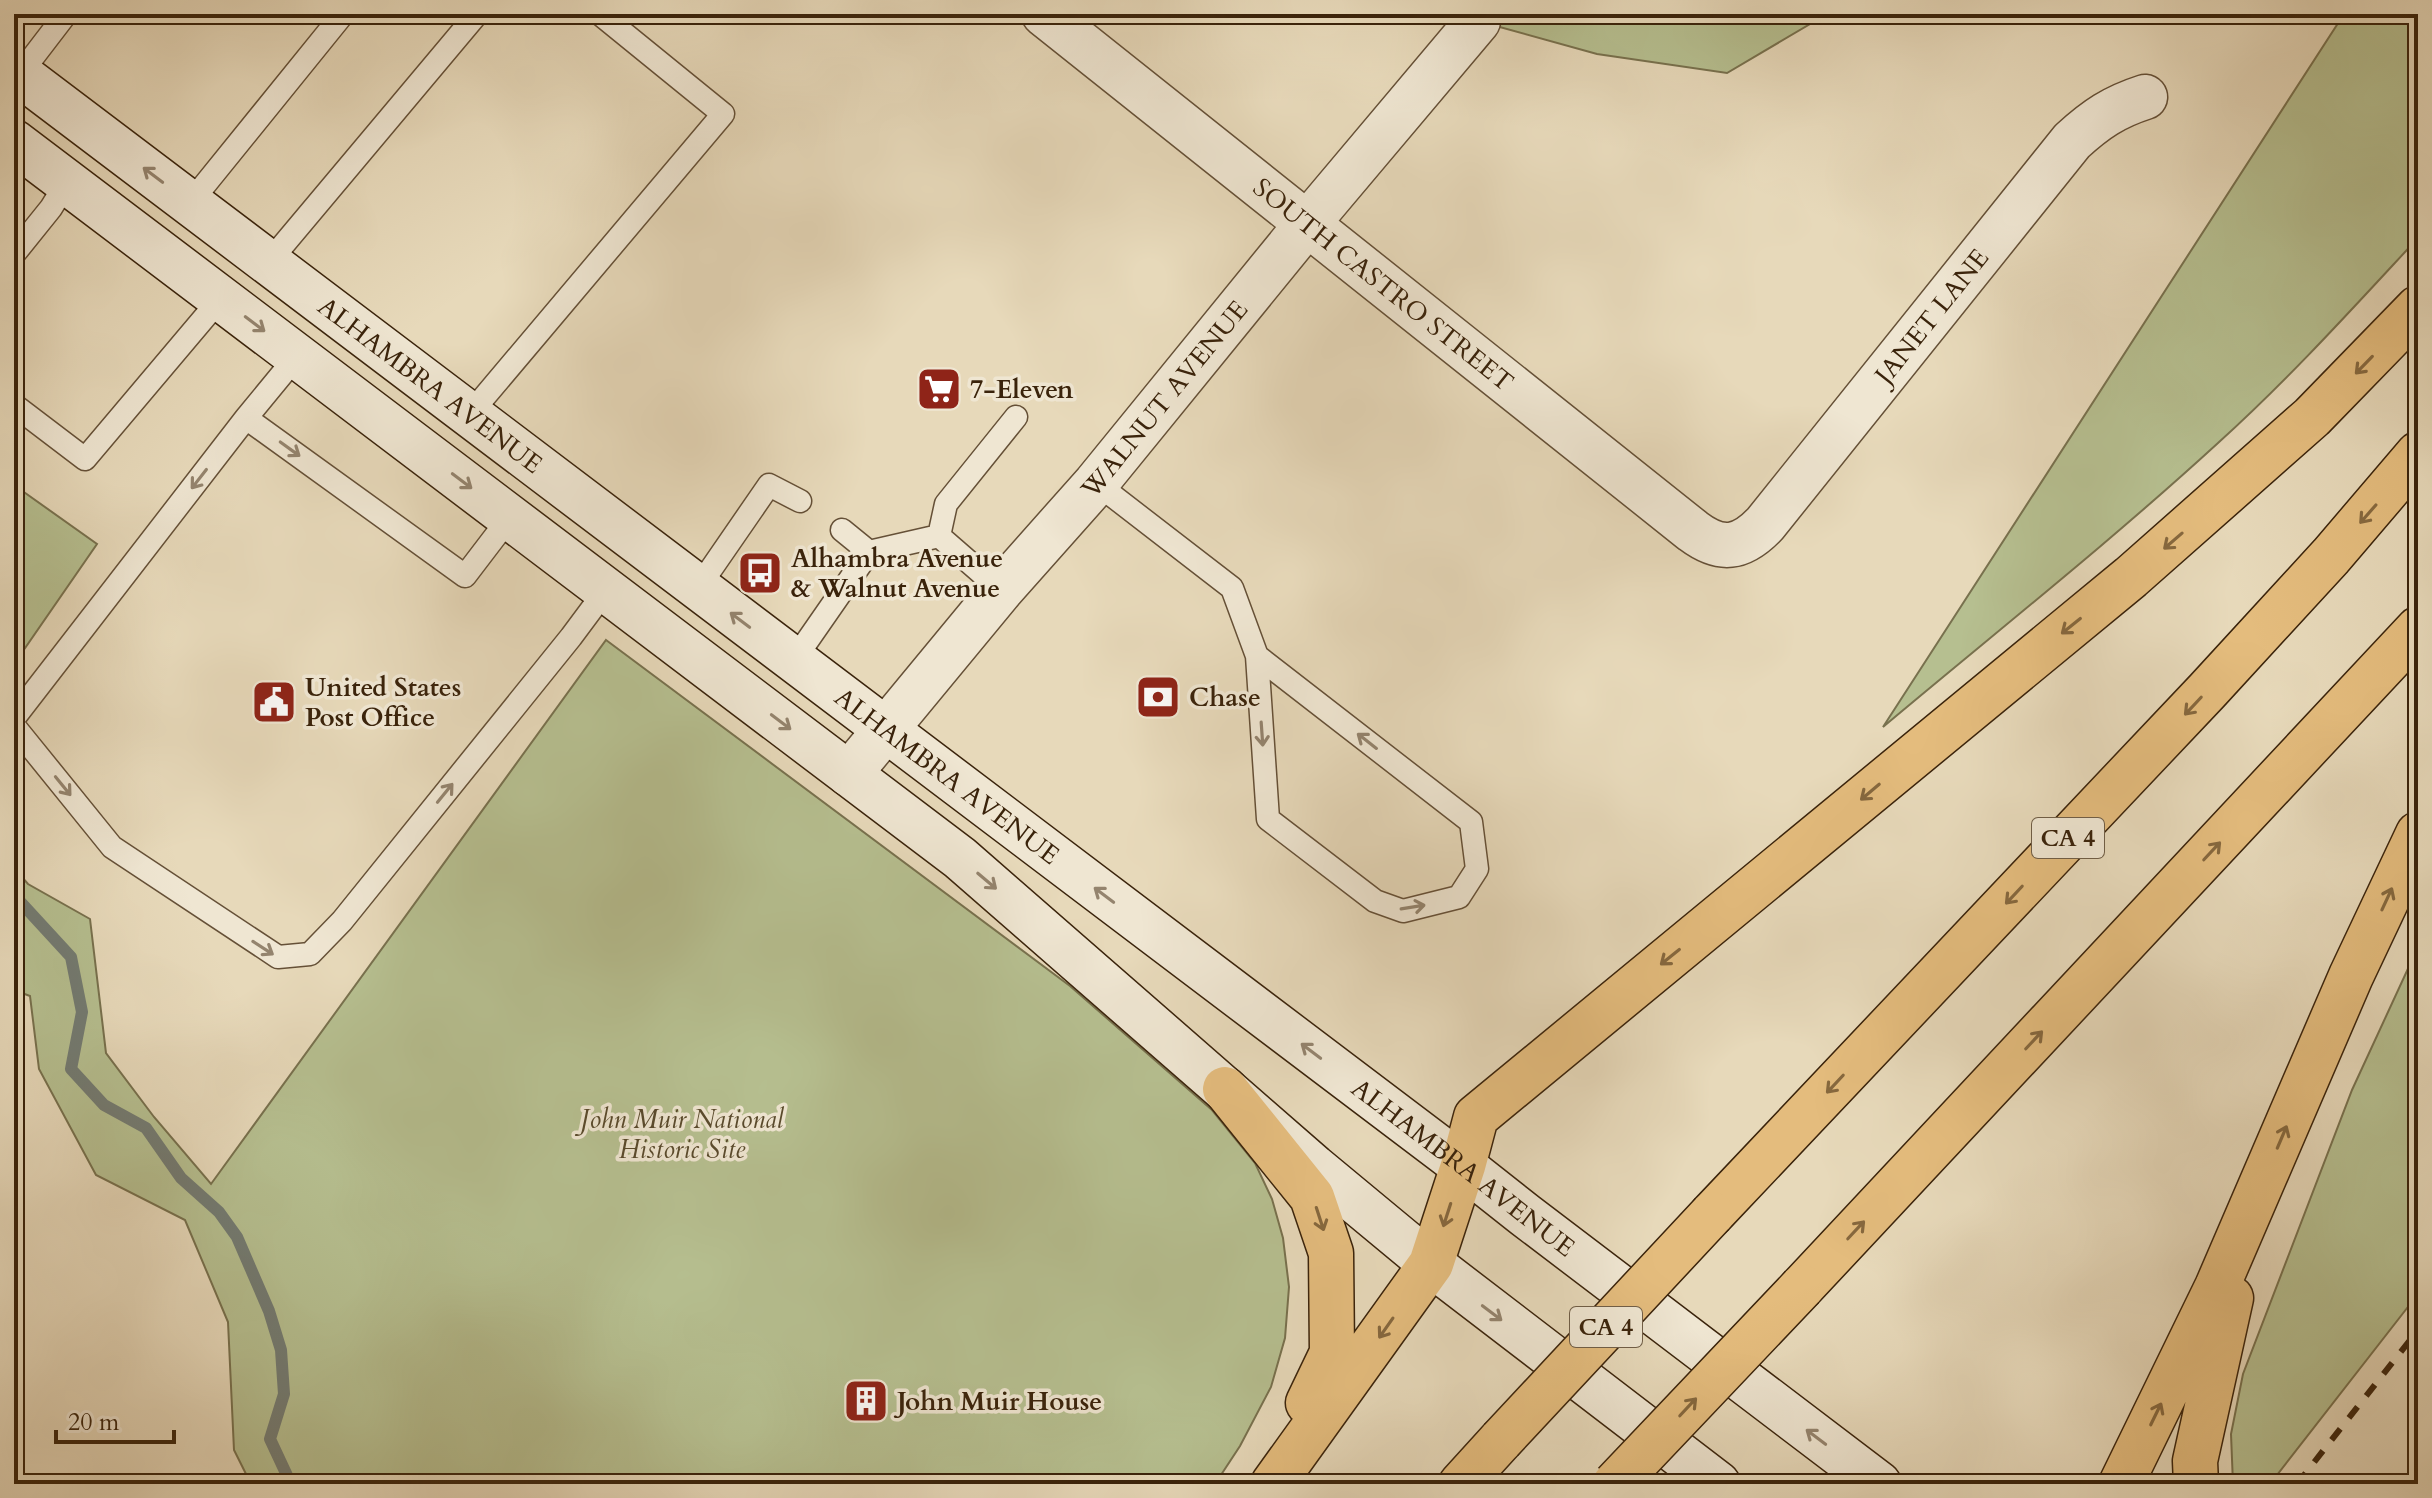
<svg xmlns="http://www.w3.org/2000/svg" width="2432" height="1498" font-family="Cardo,serif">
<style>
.green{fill:#b6bf90;stroke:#78714e;stroke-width:2}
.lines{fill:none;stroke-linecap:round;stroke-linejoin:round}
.stream{stroke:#747c73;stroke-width:12}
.service-casing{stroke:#655037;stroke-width:25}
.minor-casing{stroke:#655037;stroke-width:47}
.secondary-casing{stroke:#3a230b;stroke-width:47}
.motorway-casing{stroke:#3a230b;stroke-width:47}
.service{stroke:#efe6d2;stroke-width:22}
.minor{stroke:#efe6d2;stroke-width:44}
.secondary{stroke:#efe6d2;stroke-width:44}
.motorway{stroke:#e4bc7d;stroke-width:44}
.rail{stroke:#3a230b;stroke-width:6;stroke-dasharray:14 14;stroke-linecap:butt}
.motorway-bridge-casing{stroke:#3a230b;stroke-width:47;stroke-linecap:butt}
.motorway-bridge{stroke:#e4bc7d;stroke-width:44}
.oneway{stroke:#94846e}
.oneway2{stroke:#86683e}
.labels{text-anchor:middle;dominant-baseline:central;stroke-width:7;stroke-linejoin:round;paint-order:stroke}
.shield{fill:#efe6d2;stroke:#705e47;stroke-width:2}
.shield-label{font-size:24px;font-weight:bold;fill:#3a230b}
.street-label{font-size:26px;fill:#3a230b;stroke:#efe6d2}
.poi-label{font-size:26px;font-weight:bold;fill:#3a230b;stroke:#efe6d2;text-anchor:start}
.park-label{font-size:26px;font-style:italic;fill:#594a2c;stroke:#efe6d2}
</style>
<rect width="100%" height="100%" fill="#e7d9ba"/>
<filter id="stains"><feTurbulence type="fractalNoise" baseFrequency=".0025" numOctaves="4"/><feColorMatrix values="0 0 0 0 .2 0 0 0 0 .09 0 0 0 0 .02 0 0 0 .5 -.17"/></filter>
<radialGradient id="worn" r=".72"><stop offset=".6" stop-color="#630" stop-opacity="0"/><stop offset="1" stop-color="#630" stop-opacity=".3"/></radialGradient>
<path class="green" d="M1467 14H1827L1727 73 1597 54 1478 21Z
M2344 14H2418V238C2353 308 2289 379 2218 443 2110 542 1995 633 1883 727Z
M14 485 97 544 14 664Z
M606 640 1070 986 1212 1110 1255 1163 1272 1199 1283 1238 1289 1287 1285 1338 1271 1387 1240 1446 1215 1484H251L234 1450 228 1322 185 1220 96 1175 39 1069 30 996 14 990V868L28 884 90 919 106 1053 154 1117 211 1184Z
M2418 947V1294L2270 1484H2233L2231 1434 2243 1374 2352 1090Z"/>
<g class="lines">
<path class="stream" d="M14 556 16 578 14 584
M14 895 71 957 82 1012 71 1069 104 1105 146 1128 181 1178 219 1212 237 1237 269 1311 281 1350 284 1394 270 1439 291 1484"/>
<g class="service-casing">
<path id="service" d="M14 78 20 74 66 14
M190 203 343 14
M14 254 51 208 67 182
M268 263 477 14
M297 356 246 418 465 576 510 517
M14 405 85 459 221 298
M469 415 723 114 600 14
M1096 483 1232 588 1257 656 1268 819 1375 901 1403 911 1459 897 1477 869 1471 822 1257 656
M939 536 946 504 1016 417
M869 552 939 536 1001 590
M698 588 769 485 800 501
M794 660 869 552 842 530
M14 718 246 418
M14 726 112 847 278 957 310 954 342 921 571 637 606 590"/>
</g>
<g class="minor-casing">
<g id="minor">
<path id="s1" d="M1044 14 1693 531C1721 552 1741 549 1765 524L2072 141C2096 119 2114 107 2145 97"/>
<path id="s2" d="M849 774 1001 590 1096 483 1307 224 1478 21"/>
</g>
</g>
<g class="secondary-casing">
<g id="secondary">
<path id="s3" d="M14 70 1463 1166 1525 1215 1879 1484"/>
<path d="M14 142 960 858 1314 1167 1431 1264 1718 1484"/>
</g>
</g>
<g class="motorway-casing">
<path id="motorway" d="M1225 1089 1312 1197 1331 1253 1332 1353 1308 1403
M1712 1214 2207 691 2331 556 2418 454
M1802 1287 2418 629
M1273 1484 1431 1264 1463 1166 1476 1117 2131 577 2312 417 2418 308
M1461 1484 1501 1440
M2121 1484 2217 1287 2351 976 2418 834
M2196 1484 2195 1461 2231 1298"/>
</g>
<use href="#service" class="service"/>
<use href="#minor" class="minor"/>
<use href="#secondary" class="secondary"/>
<use href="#motorway" class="motorway"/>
<path class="rail" d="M2297 1484 2418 1330"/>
<g class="motorway-bridge-casing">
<path id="motorway-bridge" d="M1501 1440 1712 1214
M1615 1484 1802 1287"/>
</g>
<use href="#motorway-bridge" class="motorway-bridge"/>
</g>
<defs><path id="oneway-shaft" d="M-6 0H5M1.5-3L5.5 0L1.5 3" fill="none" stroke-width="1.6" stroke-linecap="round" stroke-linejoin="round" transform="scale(2)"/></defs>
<g class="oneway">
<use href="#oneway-shaft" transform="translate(153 175) rotate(-143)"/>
<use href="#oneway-shaft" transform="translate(255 324) rotate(37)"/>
<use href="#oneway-shaft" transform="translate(290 449) rotate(36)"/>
<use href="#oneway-shaft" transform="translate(199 479) rotate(128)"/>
<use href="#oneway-shaft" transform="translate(462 481) rotate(37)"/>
<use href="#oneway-shaft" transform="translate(740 620) rotate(-143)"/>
<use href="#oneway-shaft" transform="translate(781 722) rotate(37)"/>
<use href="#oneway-shaft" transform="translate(1262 734) rotate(86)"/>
<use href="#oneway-shaft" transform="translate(1367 741) rotate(-142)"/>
<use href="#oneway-shaft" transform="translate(63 786) rotate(51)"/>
<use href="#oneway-shaft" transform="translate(445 793) rotate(-51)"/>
<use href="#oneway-shaft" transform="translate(987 881) rotate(40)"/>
<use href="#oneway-shaft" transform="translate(1104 895) rotate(-143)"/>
<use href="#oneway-shaft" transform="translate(1413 907) rotate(-9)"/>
<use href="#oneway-shaft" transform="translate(263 948) rotate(33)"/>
<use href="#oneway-shaft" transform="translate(1311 1051) rotate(-143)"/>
<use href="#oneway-shaft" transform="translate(1492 1313) rotate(37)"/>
<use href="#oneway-shaft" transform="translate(1816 1437) rotate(-143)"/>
</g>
<g class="oneway2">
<use href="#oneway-shaft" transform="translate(2364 365) rotate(134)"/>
<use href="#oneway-shaft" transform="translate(2368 514) rotate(131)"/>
<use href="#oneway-shaft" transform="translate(2173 541) rotate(139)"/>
<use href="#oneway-shaft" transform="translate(2071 626) rotate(141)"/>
<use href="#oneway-shaft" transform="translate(2193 706) rotate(133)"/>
<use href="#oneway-shaft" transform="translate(1870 792) rotate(140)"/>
<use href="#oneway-shaft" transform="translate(2212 851) rotate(-47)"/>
<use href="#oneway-shaft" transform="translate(2014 895) rotate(133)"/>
<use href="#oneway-shaft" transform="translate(2387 899) rotate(-65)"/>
<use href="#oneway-shaft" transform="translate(1670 957) rotate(141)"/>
<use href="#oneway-shaft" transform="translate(2034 1040) rotate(-47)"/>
<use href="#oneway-shaft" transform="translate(1835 1084) rotate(133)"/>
<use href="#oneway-shaft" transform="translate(2282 1137) rotate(-67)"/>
<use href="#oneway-shaft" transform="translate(1447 1215) rotate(108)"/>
<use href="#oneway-shaft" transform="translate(1320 1219) rotate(72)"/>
<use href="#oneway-shaft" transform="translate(1856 1230) rotate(-47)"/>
<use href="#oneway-shaft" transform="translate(1386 1328) rotate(125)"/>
<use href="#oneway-shaft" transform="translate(1688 1407) rotate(-47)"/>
<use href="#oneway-shaft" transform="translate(2156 1414) rotate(-64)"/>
</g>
<defs>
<g id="supermarket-square" transform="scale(2.3)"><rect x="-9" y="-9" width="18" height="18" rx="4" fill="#8f2418" stroke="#efe6d2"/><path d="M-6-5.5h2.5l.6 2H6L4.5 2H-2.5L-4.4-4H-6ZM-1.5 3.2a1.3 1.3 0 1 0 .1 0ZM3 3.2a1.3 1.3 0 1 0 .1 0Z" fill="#fff"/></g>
<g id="bus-square" transform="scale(2.3)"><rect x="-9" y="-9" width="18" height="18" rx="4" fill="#8f2418" stroke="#efe6d2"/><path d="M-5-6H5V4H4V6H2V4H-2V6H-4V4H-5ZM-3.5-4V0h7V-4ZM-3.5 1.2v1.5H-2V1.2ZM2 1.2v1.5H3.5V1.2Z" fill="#fff"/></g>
<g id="bank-square" transform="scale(2.3)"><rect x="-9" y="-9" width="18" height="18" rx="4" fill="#8f2418" stroke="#efe6d2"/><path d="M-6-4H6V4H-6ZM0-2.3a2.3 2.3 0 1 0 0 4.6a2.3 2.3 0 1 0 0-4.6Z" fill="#fff"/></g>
<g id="civic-square" transform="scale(2.3)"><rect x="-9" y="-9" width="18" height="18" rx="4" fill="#8f2418" stroke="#efe6d2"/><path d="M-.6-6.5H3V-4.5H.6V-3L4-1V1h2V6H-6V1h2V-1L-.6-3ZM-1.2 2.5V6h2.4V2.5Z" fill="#fff"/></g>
<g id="building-square" transform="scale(2.3)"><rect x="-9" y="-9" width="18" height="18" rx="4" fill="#8f2418" stroke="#efe6d2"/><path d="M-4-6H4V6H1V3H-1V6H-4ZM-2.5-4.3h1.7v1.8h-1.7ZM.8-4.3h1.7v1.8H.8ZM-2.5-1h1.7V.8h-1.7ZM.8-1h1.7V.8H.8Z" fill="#fff"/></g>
</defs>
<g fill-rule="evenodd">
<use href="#supermarket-square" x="939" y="389"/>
<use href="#bus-square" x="760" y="573"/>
<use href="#bank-square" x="1158" y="697"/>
<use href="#civic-square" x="274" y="702"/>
<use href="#building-square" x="866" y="1401"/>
</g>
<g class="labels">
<g class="shield">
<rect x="2032" y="818" width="72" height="40" rx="6"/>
<rect x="1570" y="1307" width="72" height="40" rx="6"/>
</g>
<g class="shield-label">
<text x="2068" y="838">CA 4</text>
<text x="1606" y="1327">CA 4</text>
</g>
<g class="street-label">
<text stroke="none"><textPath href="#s1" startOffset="434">SOUTH CASTRO STREET</textPath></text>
<text stroke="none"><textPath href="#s1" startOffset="1178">JANET LANE</textPath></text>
<text stroke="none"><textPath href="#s3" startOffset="522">ALHAMBRA AVENUE</textPath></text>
<text stroke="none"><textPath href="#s2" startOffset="490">WALNUT AVENUE</textPath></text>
<text stroke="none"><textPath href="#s3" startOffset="1170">ALHAMBRA AVENUE</textPath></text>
<text stroke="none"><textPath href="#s3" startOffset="1818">ALHAMBRA AVENUE</textPath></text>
</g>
<g class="poi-label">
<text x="970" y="389">7-Eleven</text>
<text x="791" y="558">Alhambra Avenue<tspan x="791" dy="30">&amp; Walnut Avenue</tspan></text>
<text x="305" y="687">United States<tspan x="305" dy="30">Post Office</tspan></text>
<text x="1189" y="697">Chase</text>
<text x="897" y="1401">John Muir House</text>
</g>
<g class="park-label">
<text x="682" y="1119">John Muir National<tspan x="682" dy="30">Historic Site</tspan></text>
</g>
</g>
<rect width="2432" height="1498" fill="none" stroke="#e7d9ba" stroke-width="48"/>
<rect x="16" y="16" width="2400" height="1466" fill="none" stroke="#3a230b" stroke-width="4"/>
<rect x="24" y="24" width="2384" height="1450" fill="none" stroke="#3a230b" stroke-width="2"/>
<path d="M56 1430v12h118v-12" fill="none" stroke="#3a230b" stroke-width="4"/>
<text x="68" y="1430" font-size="24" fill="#3a230b" stroke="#efe6d2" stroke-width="6" paint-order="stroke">20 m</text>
<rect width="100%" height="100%" filter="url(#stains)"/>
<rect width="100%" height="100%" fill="url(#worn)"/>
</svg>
